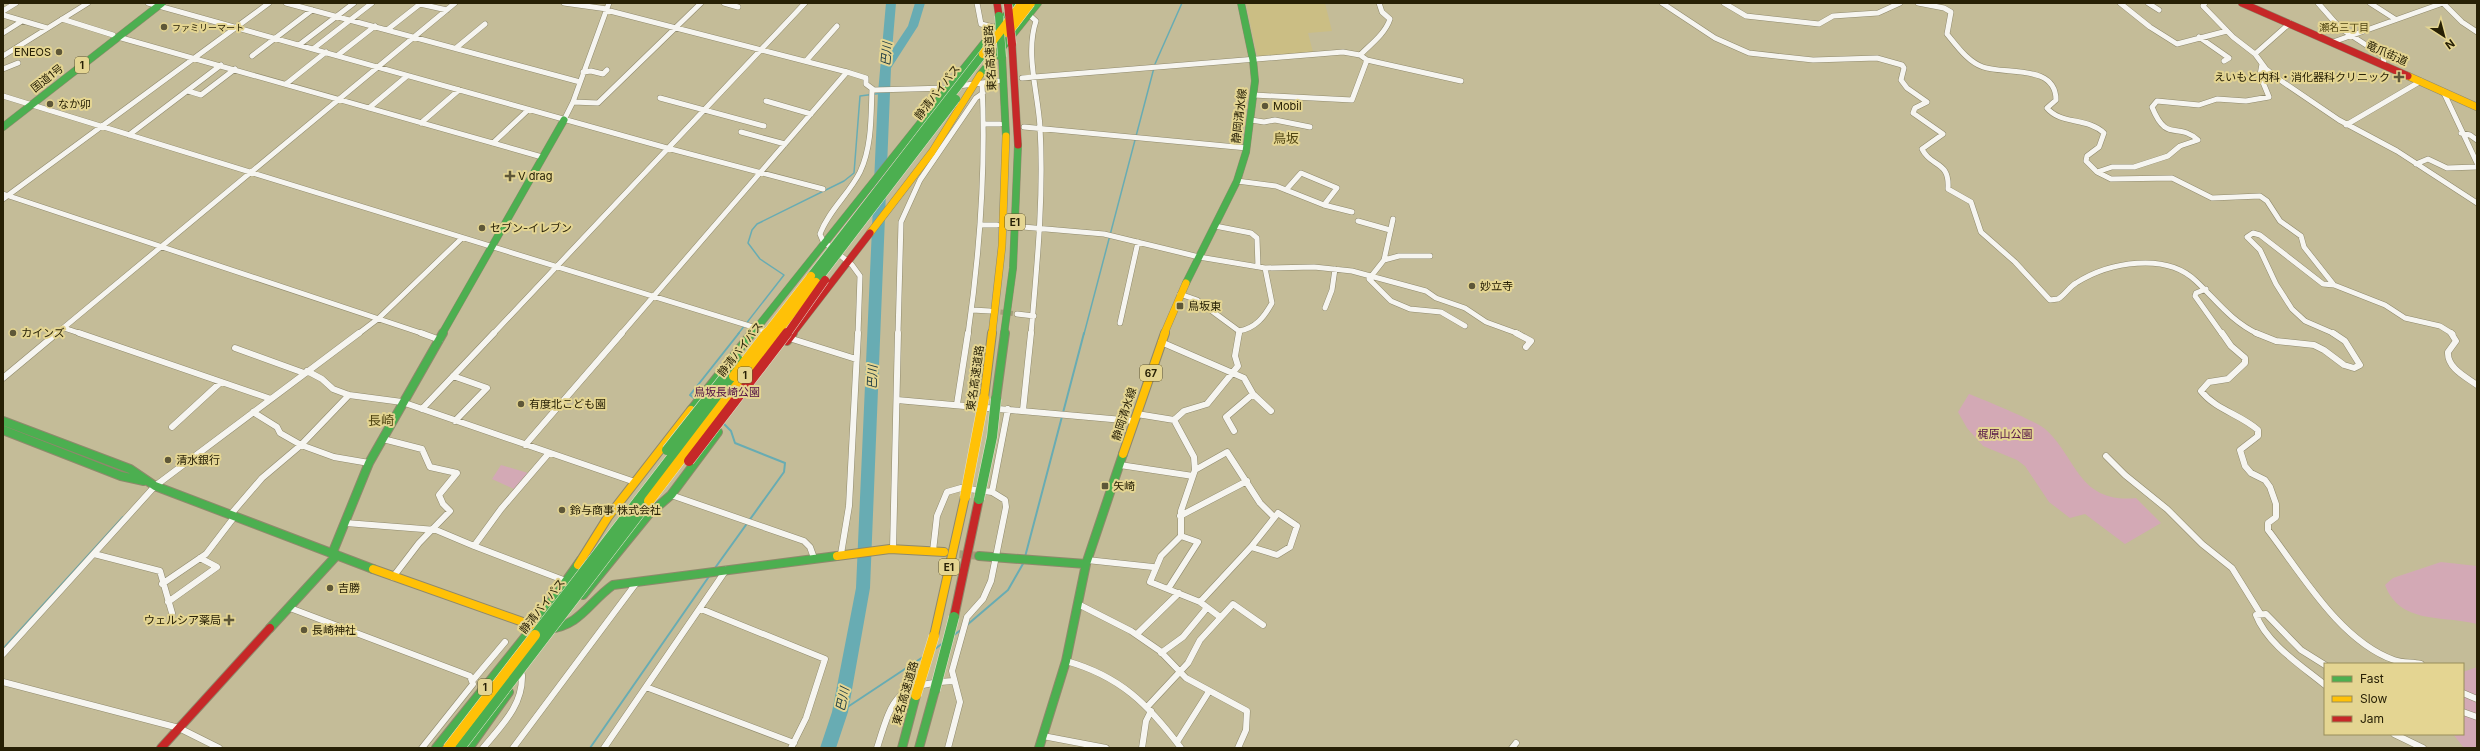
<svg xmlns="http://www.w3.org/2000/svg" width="2480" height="751" font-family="Inter,'Noto Sans JP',sans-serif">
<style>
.built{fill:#cbbe84}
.green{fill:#d3a9b5}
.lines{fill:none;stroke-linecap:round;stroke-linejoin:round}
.stream-far1{stroke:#68acb3;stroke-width:1.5}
.stream{stroke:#68acb3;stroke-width:2}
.river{fill:#68acb3;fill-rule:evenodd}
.street-tunnel{stroke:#a59d7b;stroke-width:5;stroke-dasharray:5 2.5;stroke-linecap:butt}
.secondary-tunnel{stroke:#a59d7b;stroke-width:8;stroke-dasharray:8 4.5;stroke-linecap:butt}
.street-far1-casing{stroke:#8f896c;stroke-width:6}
.street-casing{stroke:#8f896c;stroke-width:7}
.fast-far1-casing{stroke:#8f896c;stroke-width:8}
.fast-casing{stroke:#8f896c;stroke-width:10}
.slow-far1-casing{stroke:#8f896c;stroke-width:8}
.slow-casing{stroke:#8f896c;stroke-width:10}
.jam-far1-casing{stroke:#8f896c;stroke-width:8}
.jam-casing{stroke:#8f896c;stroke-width:10}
.street-far1{stroke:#f6f5f0;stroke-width:5}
.street{stroke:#f6f5f0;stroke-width:6}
.fast-far1{stroke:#4caf50;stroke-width:7}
.fast{stroke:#4caf50;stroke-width:8}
.slow-far1{stroke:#ffc107;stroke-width:7}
.slow{stroke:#ffc107;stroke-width:8}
.jam-far1{stroke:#c62828;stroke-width:7}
.jam{stroke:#c62828;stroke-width:8}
.fast-bridge-far1-casing{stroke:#e4e1d1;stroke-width:9;stroke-linecap:butt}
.fast-bridge-casing{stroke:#e4e1d1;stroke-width:11;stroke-linecap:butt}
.slow-bridge-far1-casing{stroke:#e4e1d1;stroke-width:9;stroke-linecap:butt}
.slow-bridge-casing{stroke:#e4e1d1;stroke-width:11;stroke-linecap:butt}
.jam-bridge-far1-casing{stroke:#e4e1d1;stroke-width:9;stroke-linecap:butt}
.jam-bridge-casing{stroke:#e4e1d1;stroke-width:11;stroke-linecap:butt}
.fast-bridge-far1{stroke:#4caf50;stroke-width:8}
.fast-bridge{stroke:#4caf50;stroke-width:10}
.slow-bridge-far1{stroke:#ffc107;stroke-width:8}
.slow-bridge{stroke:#ffc107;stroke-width:10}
.jam-bridge-far1{stroke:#c62828;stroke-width:8}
.jam-bridge{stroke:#c62828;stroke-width:10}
.poi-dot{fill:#5e5738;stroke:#e4d592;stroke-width:1.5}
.labels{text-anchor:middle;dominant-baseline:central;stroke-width:4;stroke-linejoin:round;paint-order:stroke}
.far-poi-label{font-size:9px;fill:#272005;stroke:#e4d592;text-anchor:start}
.far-neighbourhood-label{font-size:10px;fill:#504511;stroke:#e4d592}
.shield{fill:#e4d592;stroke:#60562f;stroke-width:1}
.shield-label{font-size:10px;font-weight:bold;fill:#272005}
.poi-label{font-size:11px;fill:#272005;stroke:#e4d592;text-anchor:start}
.street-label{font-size:11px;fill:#272005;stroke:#e4d592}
.park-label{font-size:11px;fill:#510f45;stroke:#e4d592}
.water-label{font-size:12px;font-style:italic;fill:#1b3a42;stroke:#e4d592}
.quarter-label{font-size:13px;fill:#504511;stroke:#e4d592}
</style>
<rect width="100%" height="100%" fill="#c4bc98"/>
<path class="built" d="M1246 3H1325L1332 31 1308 33 1313 52 1261 57 1257 55Z"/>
<path class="green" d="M1969 394C1982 399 2036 421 2045 429 2077 457 2078 504 2136 498L2161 523 2125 544 2085 514 2070 518 2049 502 2025 466 2017 460 1983 446 1967 428 1958 412Z
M501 465 528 473 514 489 492 479Z
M2441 562 2477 566V624C2443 615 2400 625 2385 585L2393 578Z
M2477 667V748H2464L2453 734H2463V672Z"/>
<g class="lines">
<path class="stream-far1" d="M738 334 784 275 760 259 748 243 752 230 757 224 844 181 854 173 860 96 883 93
M1084 334 1155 64 1182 3"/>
<path class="stream" d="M695 399 690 395 739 333
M1025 557 1084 333
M715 568 784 472 785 463 735 443 731 431 723 423
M967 625 1008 590 1024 562
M954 635 962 629
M3 649 123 517
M935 649 943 643
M840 712 923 657
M590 748 710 575"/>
<path class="river" d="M886 3H896L892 50 908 26 915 3H925L918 26 891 68 870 588 848 712 836 748H820L832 712 856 588 878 93Z"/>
<path class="street-tunnel" d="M993 311 1017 314"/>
<path class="secondary-tunnel" d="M947 553 979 556"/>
<g class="street-far1-casing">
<path id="street-far1" d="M148 3 667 148 823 189
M286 3 580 82
M564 3 607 9
M724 3 738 7
M977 3 981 24 997 28
M1662 3 1715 38 1749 53 1813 60 1877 58 1902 65 1904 68 1901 80 1907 88 1927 102 1915 108 1913 113 1943 134 1922 149C1931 168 1950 160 1948 189L1971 202 1981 232 2015 262 2050 300 2058 299C2065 295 2069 287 2076 283 2109 262 2166 252 2196 281 2217 301 2231 321 2258 334
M1724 3 1746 16 1819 24 1833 16 1878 13 1900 3
M1918 3 1944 8 1951 12 1947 34C1957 46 1968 62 1983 67 2007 75 2056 64 2056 100L2047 108C2061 125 2087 117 2104 133L2099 147 2087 156 2086 161 2097 172 2111 179 2172 178 2212 198 2260 196 2267 201 2280 221 2301 236 2304 247 2334 285 2385 305 2405 318 2440 326 2453 334
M2120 3 2150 27 2177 44 2227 31
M2148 3 2159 10
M2205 3 2203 6 2233 37 2255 54 2266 69 2280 80 2339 120 2397 151 2477 203
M2318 3 2340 28 2383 56 2384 61 2381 64
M2370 3 2395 19
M2443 3 2462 22 2477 32
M606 10 847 72 866 78V84L874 90 947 88
M3 11 16 3
M1027 13 1036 21C1025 53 1038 93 1040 127 1044 196 1037 265 1031 334
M3 15 47 28
M62 19 113 35
M387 30 420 4 447 10
M3 33 22 21
M118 37 542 157
M2199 37 2229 58 2224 61
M2333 42 2443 3
M299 45 354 3
M456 48 485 24
M313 49 372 3
M2255 54 2290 23
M338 55 375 26
M1360 55C1371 44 1385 34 1390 19L1382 12 1379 3
M3 56 88 3
M252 56 312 10
M806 61 837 26
M3 69 18 63
M583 72 591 71 603 74 607 70
M1022 78 1343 52 1360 55 1367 60 1461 81
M286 84 326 52
M958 86 998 81
M188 91 201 95 235 69
M2443 91 2477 163
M1254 95 1352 100 1367 60
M3 96 769 332
M660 98 764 126
M766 101 811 114
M573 102 598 103 701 3
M369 108 407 76
M564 120 573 102 609 3
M1251 120 1264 122 1275 120 1310 127
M421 123 459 90
M985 124H1000
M2346 125 2421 81
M1024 127 1247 148
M741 132 785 144
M2461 133 2470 135 2477 140
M129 135 221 65
M493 143 528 110
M2416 164 2428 159 2447 168 2477 167
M2097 172 2112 167H2134L2168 156 2180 146 2198 140C2177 121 2167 144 2152 107L2157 101 2199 105 2217 99 2246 101 2269 97 2260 75 2262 64
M1237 181 1276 186 1324 205 1352 212
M1286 190 1301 173 1337 188 1324 205
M3 194 424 334
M3 199 269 3
M1393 219 1384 260 1369 279 1391 301 1410 309 1441 312 1465 326
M1358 221 1390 230
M981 225H997
M1215 226 1251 233 1257 238 1258 267
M1023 227 1104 234 1199 257 1265 268 1314 267 1352 271 1426 291 1436 298 1465 308 1486 322 1519 334
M1384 260 1399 256H1430
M2334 285 2323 284 2260 235 2253 233 2247 237 2260 250 2276 284 2292 309 2305 321 2335 334
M2206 289 2196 293 2195 296 2222 334
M1180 294 1197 300 1239 331C1256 328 1264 317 1272 303L1265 268
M1325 308 1332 290 1335 269
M972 310 990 311
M1017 314 1034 316
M1120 323 1138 242
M64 328 82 334
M56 334 455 3
M358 334 379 318 462 238
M493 334 805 3
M621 334 847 72
M858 334 860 276 852 265 823 241 820 234C829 210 849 194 860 172 872 147 871 115 872 89
M898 334 901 222 920 180 976 98 983 93
M968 334C980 251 986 167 982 83
M1239 334V331"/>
</g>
<g class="street-casing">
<path id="street" d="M79 333 271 399
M421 333 440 340
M1516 333 1531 341 1526 347
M2222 333 2231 346 2245 358V363L2228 379 2209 382 2201 391C2216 410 2240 414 2258 430V436L2240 450 2245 466 2251 473 2265 480 2270 487 2276 504V517L2268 523V530C2301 573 2340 641 2394 660 2403 663 2412 662 2421 664
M2256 333 2276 341 2314 345 2324 350 2344 365 2354 368 2360 365 2345 341 2333 333
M2451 333 2456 341 2448 352C2447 368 2466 377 2477 385
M789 338 856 359
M1161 342 1244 378 1253 394 1271 411
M235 348 304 373
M307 371 322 379 333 389 349 395 402 402 635 482
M453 376 487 388 455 421
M3 378 57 333
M897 400 1134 421
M957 404 968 333
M422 409 494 333
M1023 410 1031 333
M253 412 277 427 280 433 301 445 334 457 369 463
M1137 414 1174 420 1184 411 1207 404 1238 366 1235 356 1239 333
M1174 420 1194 457 1195 470
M172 427 221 382
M1234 431 1226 417 1253 394
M383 439 422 449 430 467 457 473 439 495 443 504 450 511 419 543 393 577
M525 445 622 333
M2106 456 2125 475 2167 509 2202 544 2232 568 2260 613
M1120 465 1193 476
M671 495 804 541 810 547 814 558
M1278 513 1297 526 1290 547 1277 555 1251 547Z
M231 514 262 478 301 445 349 395
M1180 516 1247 481
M346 523 436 530 474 546 501 509 549 453
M474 546 566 581
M893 549 898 333
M933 551 937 516 947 492 961 488 992 492
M94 554 160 571 172 613
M841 554 849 506 858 333
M1087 560 1153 567
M162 584 206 554 235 516
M1168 589 1198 542 1181 536
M168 602 217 567 200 558
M1200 602 1251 547
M1078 604 1131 631 1160 651 1186 678 1247 711 1246 730 1238 748
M290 608 470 676 473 684 422 748
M701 609 825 659 806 718 791 748
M1220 617 1200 602 1150 582 1161 556 1181 536V511L1195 470 1227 452 1260 503 1274 517
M1137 634 1179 593
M1161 653 1183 637 1206 609
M3 654 155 486 359 333
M1066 661C1120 676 1148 704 1181 748
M2325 665 2301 650 2266 614 2256 615C2267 644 2302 666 2325 685
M473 680 505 642
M3 682 179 728 219 748
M646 687 794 743
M2463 693 2477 699
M1148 706 1188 663 1200 640 1233 604 1263 625
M2463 712 2477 717
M2394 734 2423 748
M1043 736 1106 748
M1177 742 1208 693
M483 748C501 726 523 706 522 675
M513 748 637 582
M604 748 726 570
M877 748C893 697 895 685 953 681
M948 748 960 702 952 671 967 617 983 599 991 581 1006 507 1005 500 992 492 1008 409
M1142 748 1146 721 1151 711
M1512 748 1516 743"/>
</g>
<g class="fast-far1-casing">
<path id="fast-far1" d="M1002 57 1006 136
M980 75 1038 3
M3 127 162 3
M1186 283 1237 181 1246 152 1255 81 1253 60 1241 3
M442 334 564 120
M752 334 1016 3
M1004 334 1013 268 1018 145"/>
</g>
<g class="fast-casing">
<path id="fast" d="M996 399 1005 333
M691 410 752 333
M3 421 130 469 155 486 373 569
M3 430 121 476 144 481
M649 514 671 495 718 432
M332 554 369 463 443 333
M979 556 1086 564
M583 595 653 509
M270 628 337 555
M548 629C580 626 589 602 613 585L837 556
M436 748 533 627 581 560
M469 748 509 692
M902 748 916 695
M919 748 935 690
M1039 748 1066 661 1086 564 1123 454"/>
</g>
<g class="slow-far1-casing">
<path id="slow-far1" d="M2408 76 2477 107
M870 233 932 152 980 75
M992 334 1002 246 1006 136
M1164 334 1186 283"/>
</g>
<g class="slow-casing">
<path id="slow" d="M984 398 992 333
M1123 454 1165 333
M837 556 890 549 944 552
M578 565 608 517 691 410
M373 569 537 627
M934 636 965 497"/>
</g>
<g class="jam-far1-casing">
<path id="jam-far1" d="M997 3 999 16
M2242 3 2408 76
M1012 44 1018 145
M792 334 870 233"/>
</g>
<g class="jam-casing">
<path id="jam" d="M787 341 793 333
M954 617 979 499
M161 748 270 628"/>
</g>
<use href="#street-far1" class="street-far1"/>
<use href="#street" class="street"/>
<use href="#fast-far1" class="fast-far1"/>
<use href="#fast" class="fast"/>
<use href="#slow-far1" class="slow-far1"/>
<use href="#slow" class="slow"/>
<use href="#jam-far1" class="jam-far1"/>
<use href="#jam" class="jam"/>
<g class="fast-bridge-far1-casing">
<path id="fast-bridge-far1" d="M999 16 1002 57
M811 276 983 54
M816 282 956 99"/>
</g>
<g class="fast-bridge-casing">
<path id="fast-bridge" d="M667 450 738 360
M979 499 992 437 996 399
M535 635 734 376
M935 690 954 617
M460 748 649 501"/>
</g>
<g class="slow-bridge-far1-casing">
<path id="slow-bridge-far1" d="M1008 33 1031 3
M983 54 1022 3
M766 334 811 276
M776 334 816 282"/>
</g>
<g class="slow-bridge-casing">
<path id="slow-bridge" d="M734 376 767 333
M965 497 984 398
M649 501 777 333
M916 695 934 636
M448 748 535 635"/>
</g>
<g class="jam-bridge-far1-casing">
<path id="jam-bridge-far1" d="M1008 5 1012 44
M787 334 825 280"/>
</g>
<g class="jam-bridge-casing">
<path id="jam-bridge" d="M689 461 787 333"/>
</g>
<use href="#fast-bridge-far1" class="fast-bridge-far1"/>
<use href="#fast-bridge" class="fast-bridge"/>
<use href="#slow-bridge-far1" class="slow-bridge-far1"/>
<use href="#slow-bridge" class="slow-bridge"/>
<use href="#jam-bridge-far1" class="jam-bridge-far1"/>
<use href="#jam-bridge" class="jam-bridge"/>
</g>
<g class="poi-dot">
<circle cx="164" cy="27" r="4"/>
<circle cx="59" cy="52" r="4"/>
<path d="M2397 71h4v4h4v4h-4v4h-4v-4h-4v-4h4z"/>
<circle cx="50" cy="104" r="4"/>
<circle cx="1265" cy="106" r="4"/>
<path d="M508 170h4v4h4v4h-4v4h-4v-4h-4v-4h4z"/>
<circle cx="482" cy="228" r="4"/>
<circle cx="1472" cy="286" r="4"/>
<rect x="1176" y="302" width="8" height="8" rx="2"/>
<circle cx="13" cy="333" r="4"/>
<circle cx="521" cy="404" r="4"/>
<circle cx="168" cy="460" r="4"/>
<rect x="1101" y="482" width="8" height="8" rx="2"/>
<circle cx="562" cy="510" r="4"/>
<circle cx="330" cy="588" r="4"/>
<path d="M227 614h4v4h4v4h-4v4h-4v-4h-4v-4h4z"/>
<circle cx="304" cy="630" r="4"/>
</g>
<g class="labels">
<g class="far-poi-label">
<text x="172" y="27">ファミリーマート</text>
</g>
<g class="far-neighbourhood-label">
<text x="2344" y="27">瀬名三丁目</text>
</g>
<g class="shield">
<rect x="75" y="57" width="14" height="16" rx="3"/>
<rect x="1005" y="214" width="20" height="16" rx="3"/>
<rect x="1140" y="365" width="22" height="16" rx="3"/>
<rect x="738" y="367" width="14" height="16" rx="3"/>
<rect x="939" y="559" width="20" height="16" rx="3"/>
<rect x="478" y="679" width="14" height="16" rx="3"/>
</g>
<g class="shield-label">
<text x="82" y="65">1</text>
<text x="1015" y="222">E1</text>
<text x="1151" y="373">67</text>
<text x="745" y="375">1</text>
<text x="949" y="567">E1</text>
<text x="485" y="687">1</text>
</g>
<g class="poi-label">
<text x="51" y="52" text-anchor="end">ENEOS</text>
<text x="2390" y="77" text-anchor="end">えいもと内科・消化器科クリニック</text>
<text x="58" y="104">なか卯</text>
<text x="1273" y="106">Mobil</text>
<text x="518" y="176">V drag</text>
<text x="490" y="228">セブン-イレブン</text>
<text x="1480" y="286">妙立寺</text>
<text x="1188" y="306">鳥坂東</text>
<text x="21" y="333">カインズ</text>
<text x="529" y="404">有度北こども園</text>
<text x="176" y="460">清水銀行</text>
<text x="1113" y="486">矢崎</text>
<text x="570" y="510">鈴与商事 株式会社</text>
<text x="338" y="588">吉勝</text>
<text x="221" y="620" text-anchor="end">ウェルシア薬局</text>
<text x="312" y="630">長崎神社</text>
</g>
<g class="street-label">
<text transform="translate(2387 53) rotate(24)">竜爪街道</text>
<text transform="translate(990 58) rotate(-93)">東名高速道路</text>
<text transform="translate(47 78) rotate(-38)">国道1号</text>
<text transform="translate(937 92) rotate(-52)">静清バイパス</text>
<text transform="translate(1239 116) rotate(-83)">静岡清水線</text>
<text transform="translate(740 349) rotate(-52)">静清バイパス</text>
<text transform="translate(975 378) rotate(-82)">東名高速道路</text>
<text transform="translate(1124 414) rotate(-72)">静岡清水線</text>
<text transform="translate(542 606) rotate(-52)">静清バイパス</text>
<text transform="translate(905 693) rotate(-74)">東名高速道路</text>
</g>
<g class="park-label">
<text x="727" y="392">鳥坂長崎公園</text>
<text x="2005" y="434">梶原山公園</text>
</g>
<g class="water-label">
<text transform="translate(886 54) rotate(-85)">巴川</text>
<text transform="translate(872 377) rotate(-88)">巴川</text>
<text transform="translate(842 699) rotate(-78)">巴川</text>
</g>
<g class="quarter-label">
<text x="1286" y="138">鳥坂</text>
<text x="381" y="420">長崎</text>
</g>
</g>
<rect width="2480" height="751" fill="none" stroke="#272005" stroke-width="8"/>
<rect x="2324" y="663" width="140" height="72" fill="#e4d592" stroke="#988d5a"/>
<rect x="2332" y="676" width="20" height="6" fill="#4caf50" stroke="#988d5a"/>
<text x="2360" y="683" font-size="12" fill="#272005">Fast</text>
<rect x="2332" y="696" width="20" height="6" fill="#ffc107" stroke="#988d5a"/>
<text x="2360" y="703" font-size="12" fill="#272005">Slow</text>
<rect x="2332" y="716" width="20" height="6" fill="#c62828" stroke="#988d5a"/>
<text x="2360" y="723" font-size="12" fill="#272005">Jam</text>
<g transform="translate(2444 36) rotate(144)" stroke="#e4d592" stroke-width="3" paint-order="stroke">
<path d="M0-3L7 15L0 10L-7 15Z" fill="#272005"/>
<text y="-6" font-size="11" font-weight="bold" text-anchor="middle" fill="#272005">N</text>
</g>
</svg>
